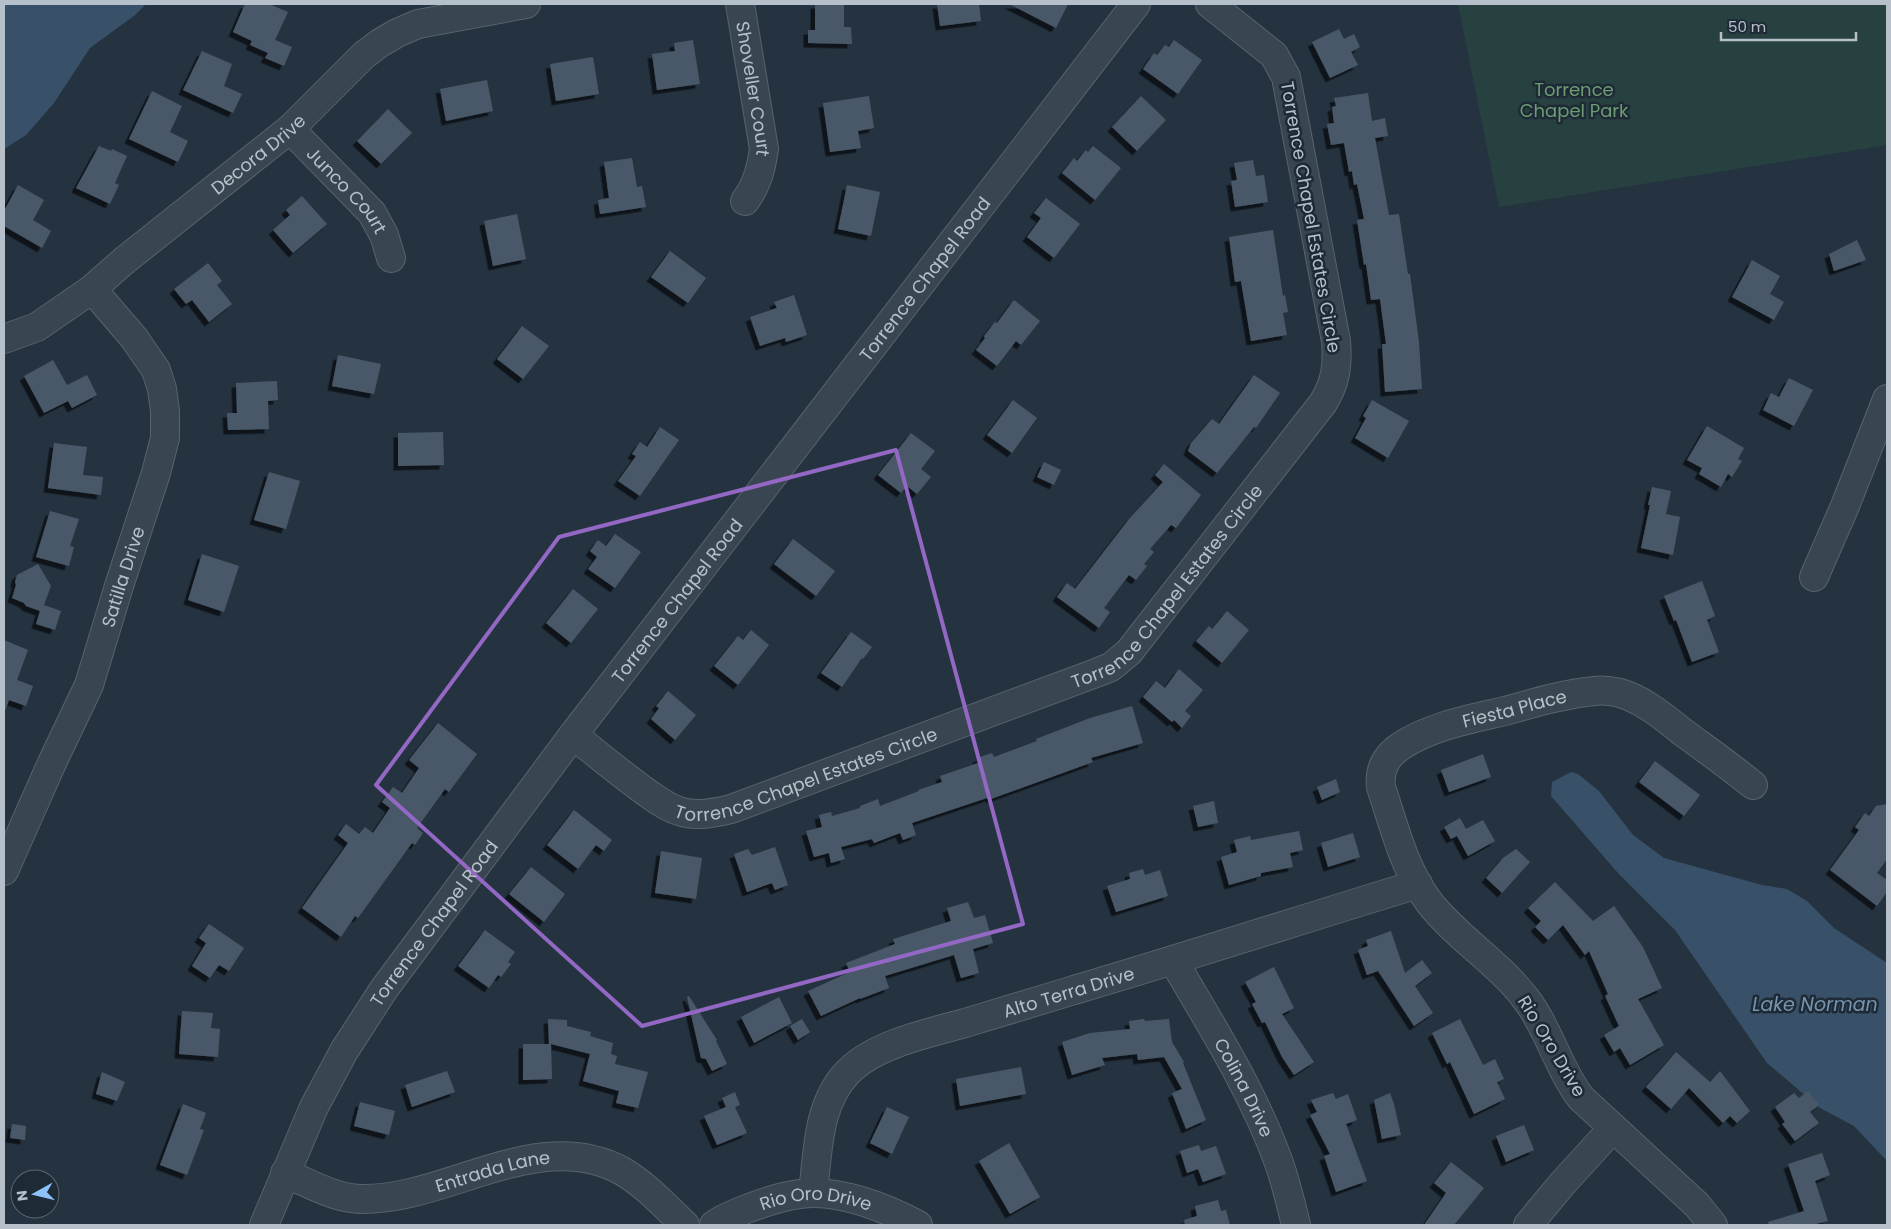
<svg xmlns="http://www.w3.org/2000/svg" width="1891" height="1229" font-family="Poppins,sans-serif">
<style>
.green{fill:#274141}
.water{fill:#395168}
.building{fill:#495967;filter:url(#shadow)}
.lines{fill:none;stroke-linecap:round;stroke-linejoin:round}
.minor-casing{stroke:#57636e;stroke-width:30}
.minor{stroke:#394550;stroke-width:28}
.marked{fill:none;stroke:#9367c4;stroke-width:4;stroke-linejoin:round}
.labels{text-anchor:middle;dominant-baseline:central;stroke-width:5;stroke-linejoin:round;paint-order:stroke}
.park-label{font-size:18px;fill:#6d9c73;stroke:#1e2a36}
.street-label{font-size:18px;fill:#b6c0cb;stroke:#1e2a36}
.water-label{font-size:19px;font-style:italic;fill:#7694ae;stroke:#1e2a36}
</style>
<defs>
<filter id="shadow"><feDropShadow dx="-4.5" dy="4.5" stdDeviation="0" flood-color="#0009"/></filter>
</defs>
<rect width="100%" height="100%" fill="#253341"/>
<path class="green" d="M1458 4H1887V145L1499 207Z"/>
<path class="water" d="M4 4H146L135 15 90 48 54 103 26 135 4 149Z
M1571 772 1578 774 1599 791 1633 835 1664 858 1762 885 1787 889 1807 901 1834 928 1887 963V1161L1854 1126 1820 1108 1767 1063 1675 930 1618 873 1551 796 1552 782Z"/>
<path class="building" d="M245 4H269L288 12 275 40 292 47 284 66 265 58 268 53 250 45 252 41 233 32Z
M815 4H844V27H851L852 44 808 43V30H815Z
M937 4H979L981 21 940 26Z
M1009 4H1068L1056 28Z
M1339 29 1344 39 1354 34 1360 47 1351 52 1358 65 1330 78 1312 42Z
M693 40 700 84 657 90 652 54 675 51 674 43Z
M1174 40 1202 60 1178 94 1143 69 1154 53 1157 55 1165 45 1169 47Z
M202 51 232 64 224 86 242 94 233 113 183 90Z
M593 57 599 94 556 101 550 64Z
M487 80 493 111 446 121 440 89Z
M152 91 182 106 170 132 188 141 178 162 129 139Z
M1368 93 1372 121 1385 118 1388 136 1375 138 1389 215 1399 214 1408 274H1410L1419 342 1422 389 1385 392 1382 344H1386L1380 299 1371 300 1366 264 1364 265 1357 220 1364 219 1357 184 1354 185 1352 171 1349 172 1344 143 1331 145 1327 124 1334 123 1332 107 1336 106 1334 98Z
M869 96 874 128 858 131 861 148 830 152 823 103Z
M1141 96 1166 120 1137 151 1112 127Z
M388 109 412 133 381 164 357 141Z
M99 146 111 151 112 149 127 156 115 183 119 185 110 204 76 188Z
M1093 146 1121 168 1095 200 1062 173 1074 158 1077 161 1086 150 1088 152Z
M632 158 637 187 642 186 646 207 600 214 598 200 609 198 604 162Z
M1253 160 1256 176 1264 175 1268 202 1235 207 1231 181 1237 180 1234 163Z
M18 185 44 200 33 220 51 231 42 248 4 226V211Z
M847 185 880 192 871 236 838 229Z
M302 196 327 224 293 253 273 230 290 215 286 210Z
M1046 198 1080 224 1054 258 1027 237 1041 218 1034 213Z
M517 214 526 259 493 266 484 221Z
M1273 230 1283 296 1285 295 1288 312 1283 313 1287 335 1251 341 1241 281 1235 282 1229 237Z
M1857 240 1866 260 1834 271 1829 254Z
M670 251 706 278 688 303 651 277Z
M1752 260 1780 276 1770 294 1784 302 1774 320 1732 297Z
M208 263 222 281 217 285 232 304 209 322 192 300 186 304 174 289Z
M794 295 807 335 786 342 785 338 760 346 750 317 777 308 774 302Z
M1014 300 1040 321 1021 345 1016 341 997 366 976 350 985 338 984 336 995 322 997 323Z
M522 326 549 346 523 379 497 359Z
M338 355 381 364 374 394 332 386Z
M53 360 67 385 87 375 97 395 72 408 68 401 44 413 24 376Z
M1254 375 1280 393 1256 428 1254 427 1217 473 1188 451 1191 443 1212 419 1219 424Z
M1789 378 1813 390 1794 426 1763 410 1771 393 1779 397Z
M277 381 278 400 268 401 269 429 228 430 227 413H237L236 383Z
M1013 400 1037 418 1012 453 987 435Z
M1372 400 1409 421 1388 458 1355 438 1366 418 1363 416Z
M1707 426 1744 448 1738 459 1742 461 1732 477 1728 474 1721 487 1699 474 1702 468 1687 460Z
M660 427 679 440 640 496 618 481 636 456 632 454 640 442 647 447Z
M443 432 444 465 398 466V433Z
M911 433 935 451 921 469 931 477 917 494 907 486 901 493 878 475Z
M54 443 87 447 83 475 103 477 101 495 48 488Z
M1044 462 1061 470 1054 485 1037 477Z
M1164 464 1201 495 1176 528 1171 525 1150 549 1154 552 1144 564 1147 566 1136 580 1129 575 1104 608 1110 612 1099 628 1057 597 1067 583 1075 589 1129 519 1163 482 1155 475Z
M269 472 300 481 286 529 254 520Z
M1652 487 1671 491 1666 514 1680 517 1673 555 1641 548 1650 505H1648Z
M50 511 79 519 70 546 74 547 69 566 36 557Z
M615 534 641 552 615 588 588 569 597 557 590 551 598 540 606 546Z
M793 539 835 571 816 596 774 564Z
M202 554 239 566 224 612 188 600Z
M38 564 51 586 44 605 61 611 55 630 36 624 40 611 26 606 24 603 12 598 16 585 15 582 17 575Z
M1702 581 1715 616 1707 620 1719 652 1692 662 1676 620 1674 621 1664 596Z
M573 589 598 609 571 643 546 623Z
M1227 611 1249 630 1222 663 1196 641 1209 626 1212 629Z
M751 630 769 645 738 685 714 666 738 636 743 640Z
M851 632 872 647 863 659 862 658 842 687 821 673Z
M4 640 28 650 17 680 33 686 26 706 9 700 5 711H4Z
M1179 669 1203 690 1185 711 1191 716 1182 728 1174 720 1172 722 1143 697 1156 681 1165 688Z
M668 691 696 715 675 740 651 719 659 708 656 706Z
M1132 706 1143 743 1091 758 1093 762 991 799 990 797 912 823 916 835 903 840 900 833 874 843 872 839 841 847 845 859 831 863 829 853 814 857 806 831 822 827 819 815 831 812 832 816 860 808V806L878 799 880 806 919 791 918 790 942 782 940 776 978 763 977 758 992 753 994 757 1037 741 1036 739 1090 718Z
M438 723 477 754 449 792 445 789 417 828 423 833 415 845 412 843 358 918 355 916 341 937 302 908 348 843 338 835 346 824 359 834 365 827 373 833 390 808 382 802 393 787 402 793 419 768 409 760Z
M1483 754 1491 777 1449 792 1441 770Z
M1655 761 1700 795 1684 816 1639 782Z
M1336 779 1340 792 1322 800 1317 787Z
M1214 801 1218 823 1198 827 1193 806Z
M1887 804V859L1877 873 1887 880V892L1877 906 1830 870 1859 830 1855 827 1865 813 1869 816 1876 806Z
M574 810 612 840 604 851 596 845 578 869 547 845Z
M1460 818 1466 829 1483 820 1495 841 1468 856 1457 836 1451 839 1444 827Z
M1299 831 1303 850 1290 853 1293 867 1261 873V876L1229 885 1221 857 1237 852 1234 840 1250 836 1251 840Z
M1353 833 1360 857 1328 867 1321 843Z
M775 847 788 885 775 890 772 883 747 892 734 854 748 849 752 855Z
M1516 849 1530 862 1502 893 1486 878 1503 858Z
M661 851 702 858 696 899 655 893Z
M531 867 565 894 544 922 509 894Z
M1143 869 1145 875 1160 870 1168 896 1116 912 1107 886 1130 879 1129 873Z
M1555 882 1593 921 1614 906 1643 947 1662 988 1638 999 1664 1045 1630 1065 1620 1048 1614 1052 1604 1035 1619 1026 1605 996 1608 994 1589 951 1585 955 1563 925 1548 940 1535 927 1541 921 1528 908Z
M968 902 974 918 985 915 993 943 973 949 979 973 961 978 954 955 885 976 889 988 860 999V998L821 1016 808 991 850 972 846 963 895 944 893 939 951 921 947 908Z
M209 924 244 948 229 971 219 965 210 978 192 966 206 943 199 938Z
M485 930 515 952 508 962 511 964 501 977 498 975 489 988 458 966Z
M1391 931 1405 973 1422 960 1432 973 1415 986 1433 1013 1414 1026 1378 971 1367 975 1358 950 1368 946 1366 940Z
M1274 967 1294 1008 1282 1014 1314 1062 1294 1075 1282 1057 1265 1022 1262 1023 1252 1004 1256 1002 1245 982Z
M689 996 717 1040 716 1041 727 1064 712 1071 706 1059 701 1058 687 997Z
M779 997 792 1023 754 1043 741 1017Z
M182 1011 213 1013 211 1028 220 1029 218 1057 179 1054Z
M548 1019 567 1020V1026L591 1032 590 1036 613 1043 611 1054 617 1056 615 1064 648 1072 638 1108 616 1103 619 1091 583 1081 590 1054 551 1044 552 1079 523 1080V1044H549Z
M802 1019 810 1032 798 1040 790 1026Z
M1144 1019 1145 1021 1169 1019 1172 1042 1184 1062 1183 1063 1206 1120 1186 1129 1172 1093 1182 1089 1164 1057 1138 1060 1137 1054 1102 1058 1105 1065 1072 1075 1062 1042 1090 1033 1130 1029 1129 1021Z
M1460 1019 1483 1065 1495 1059 1504 1079 1497 1082 1505 1099 1474 1114 1450 1062 1447 1064 1432 1033Z
M1676 1052 1710 1082 1720 1071 1750 1111 1737 1123 1730 1116 1723 1123 1689 1088 1671 1109 1646 1087Z
M1021 1067 1026 1094 960 1106 956 1079Z
M447 1071 455 1092 412 1107 405 1085Z
M102 1072 125 1082 117 1101 96 1094Z
M1808 1091 1819 1105 1810 1112 1819 1123 1795 1141 1782 1124 1785 1122 1775 1107 1794 1093 1799 1098Z
M735 1092 740 1105 735 1107 747 1133 717 1145 704 1116 726 1107 722 1098Z
M1333 1093 1336 1099 1348 1094 1357 1120 1346 1124 1367 1181 1336 1192 1324 1156 1330 1154 1310 1115 1317 1112 1311 1100Z
M1390 1093 1394 1104 1401 1135 1382 1139 1374 1100Z
M360 1102 395 1111 389 1135 354 1126Z
M183 1104 206 1113 200 1129 204 1130 187 1175 160 1165Z
M887 1107 909 1117 892 1154 870 1143Z
M12 1124 26 1126 25 1140 10 1138Z
M1524 1125 1534 1150 1506 1162 1496 1136Z
M1009 1143 1040 1197 1010 1214 979 1161Z
M1199 1145 1201 1151 1216 1146 1226 1174 1203 1182 1198 1169 1187 1173 1180 1151Z
M1822 1153 1830 1175 1815 1181 1828 1221 1812 1225H1769L1768 1222 1804 1211 1788 1164Z
M1451 1162 1484 1188 1454 1225H1424L1446 1193 1434 1183Z
M1218 1200 1221 1211 1226 1210 1230 1225H1185L1184 1220 1197 1216 1195 1206Z"/>
<g class="lines">
<g class="minor-casing">
<g id="minor">
<path id="s1" d="M740 4 764 149C761 169 757 185 745 201"/>
<path id="s2" d="M290 129 372 213 384 235 391 258"/>
<path id="s3" d="M4 339 37 327 92 289 125 260 290 129 364 55 380 43 397 33 418 24 526 4"/>
<path d="M1814 577 1845 506 1887 399"/>
<path id="s4" d="M573 735C597 754 621 774 646 792 656 799 666 807 679 811 695 817 715 813 731 809L1096 673 1111 667 1129 652 1323 403C1336 382 1338 365 1336 341L1286 77 1274 55 1210 4"/>
<path id="s5" d="M4 871 51 765 89 685 119 586 156 473 165 438V411L162 389 156 370 134 338 92 289"/>
<path id="s6" d="M1173 960C1211 1025 1253 1091 1279 1163 1286 1183 1291 1204 1296 1225"/>
<path id="s7" d="M285 1173C309 1183 334 1198 360 1199 447 1201 538 1125 622 1171 646 1185 666 1207 685 1225"/>
<path id="s8" d="M813 1193C818 1152 817 1104 848 1072 875 1044 929 1033 965 1023 1002 1012 1038 1001 1074 990 1189 956 1303 919 1418 884"/>
<path id="s9" d="M264 1225 314 1107 344 1051 384 989 573 735 1136 4"/>
<path id="s10" d="M714 1225C724 1217 737 1213 749 1208 765 1202 782 1196 800 1194 836 1188 887 1208 918 1225"/>
<path d="M1528 1225 1562 1184 1613 1128"/>
<path id="s11" d="M1713 1225 1697 1205 1581 1098C1558 1068 1549 1029 1526 999 1498 962 1457 938 1429 902 1404 869 1394 826 1381 787 1379 769 1386 756 1401 746 1431 726 1471 719 1505 711 1534 703 1564 694 1594 691 1602 690 1612 691 1620 693 1644 700 1665 718 1684 733 1707 750 1731 767 1753 785"/>
</g>
</g>
<use href="#minor" class="minor"/>
</g>
<path class="marked" d="M896 450 1023 924 642 1026 376 785 559 537Z"/>
<g class="labels">
<g class="park-label">
<text x="1574" y="89">Torrence<tspan x="1574" dy="21">Chapel Park</tspan></text>
</g>
<g class="street-label">
<text stroke="none"><textPath href="#s1" startOffset="86">Shoveller Court</textPath></text>
<text stroke="none"><textPath href="#s3" startOffset="316">Decora Drive</textPath></text>
<text stroke="none"><textPath href="#s2" startOffset="84">Junco Court</textPath></text>
<text transform="translate(1311 217) rotate(80)">Torrence Chapel Estates Circle</text>
<text stroke="none"><textPath href="#s9" startOffset="1158">Torrence Chapel Road</textPath></text>
<text stroke="none"><textPath href="#s5" startOffset="318">Satilla Drive</textPath></text>
<text stroke="none"><textPath href="#s4" startOffset="685">Torrence Chapel Estates Circle</textPath></text>
<text stroke="none"><textPath href="#s9" startOffset="752">Torrence Chapel Road</textPath></text>
<text stroke="none"><textPath href="#s11" startOffset="728">Fiesta Place</textPath></text>
<text stroke="none"><textPath href="#s4" startOffset="265">Torrence Chapel Estates Circle</textPath></text>
<text stroke="none"><textPath href="#s9" startOffset="348">Torrence Chapel Road</textPath></text>
<text stroke="none"><textPath href="#s8" startOffset="365">Alto Terra Drive</textPath></text>
<text transform="translate(1552 1046) rotate(59)">Rio Oro Drive</text>
<text stroke="none"><textPath href="#s6" startOffset="146">Colina Drive</textPath></text>
<text stroke="none"><textPath href="#s7" startOffset="216">Entrada Lane</textPath></text>
<text stroke="none"><textPath href="#s10" startOffset="108">Rio Oro Drive</textPath></text>
</g>
<g class="water-label">
<text x="1815" y="1004">Lake Norman</text>
</g>
</g>
<rect width="1891" height="1229" fill="none" stroke="#b6c0cb" stroke-width="10"/>
<g transform="translate(35 1194) rotate(262)"><circle r="24" fill="#1e2a36" stroke="#5b6672"/>
<path d="M0-4L9 19L0 12L-9 19Z" fill="#8dc1f9"/>
<text y="-8" font-size="14" font-weight="bold" text-anchor="middle" fill="#b6c0cb">N</text>
</g>
<path d="M1721 32v8h135v-8" fill="none" stroke="#b6c0cb" stroke-width="2.5"/>
<text x="1728" y="32" font-size="15" fill="#b6c0cb" stroke="#1e2a36" stroke-width="4" paint-order="stroke">50 m</text>
</svg>
